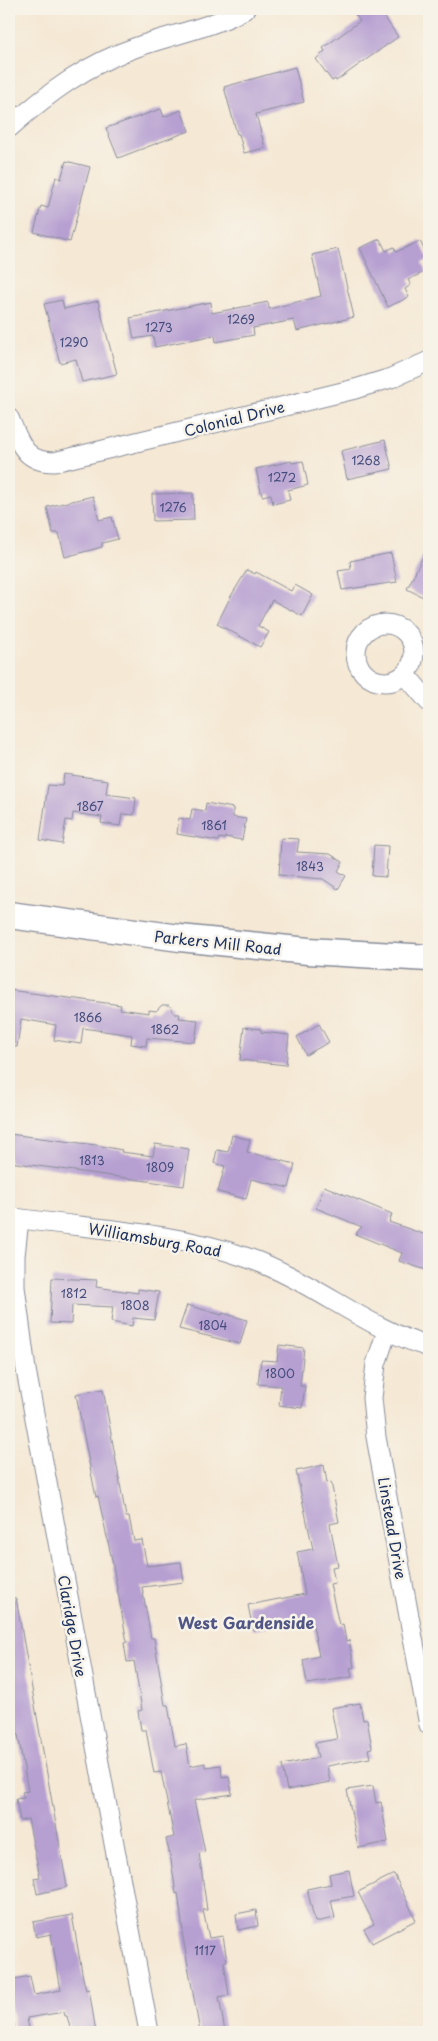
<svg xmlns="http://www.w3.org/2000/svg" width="438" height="2041" font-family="'Playpen Sans',sans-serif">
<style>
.building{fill:#b69fd1}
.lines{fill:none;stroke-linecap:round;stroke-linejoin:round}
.street-casing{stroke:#888c99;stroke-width:21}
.secondary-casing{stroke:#888c99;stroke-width:29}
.street{stroke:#fff;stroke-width:19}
.secondary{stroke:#fff;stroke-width:26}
.labels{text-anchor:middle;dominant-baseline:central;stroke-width:5;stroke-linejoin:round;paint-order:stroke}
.number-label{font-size:12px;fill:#424b7b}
.street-label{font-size:15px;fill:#1b2f5e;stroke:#f7f3e8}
.neighbourhood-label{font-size:16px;font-weight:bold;fill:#515686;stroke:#f7f3e8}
</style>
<rect width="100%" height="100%" fill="#f7f3e8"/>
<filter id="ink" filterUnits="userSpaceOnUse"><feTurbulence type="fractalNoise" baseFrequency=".02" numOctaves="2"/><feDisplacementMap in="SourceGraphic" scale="10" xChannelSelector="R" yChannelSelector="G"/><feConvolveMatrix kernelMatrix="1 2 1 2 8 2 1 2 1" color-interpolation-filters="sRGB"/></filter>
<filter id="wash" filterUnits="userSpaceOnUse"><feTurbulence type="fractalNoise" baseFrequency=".0096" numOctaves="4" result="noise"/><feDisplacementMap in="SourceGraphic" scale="20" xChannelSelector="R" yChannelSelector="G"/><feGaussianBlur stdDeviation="1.12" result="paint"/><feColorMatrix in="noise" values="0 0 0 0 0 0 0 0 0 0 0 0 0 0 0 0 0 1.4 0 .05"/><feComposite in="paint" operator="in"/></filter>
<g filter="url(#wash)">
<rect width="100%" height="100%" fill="#f5e8d4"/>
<g id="blocks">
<path class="building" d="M351 9H379L398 37 336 81 335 79 332 81 316 59 325 51 323 48 360 21Z
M295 67 304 102 256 114 265 148 244 153 239 134H237L224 87Z
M161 109 164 117 181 110 189 131 118 158 106 128Z
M66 161 90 167 70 242 34 232 41 206 48 208 56 177 61 179Z
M380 239 386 251 394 247 396 252 420 241 429 260 422 263 426 271 408 280 411 285 405 289 409 297 388 307 360 248Z
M338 249 354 317 297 331 294 320 253 328 254 335 216 342 215 335 155 347 153 336 134 339 130 318 211 302 212 313 268 302 269 309 321 296 312 255Z
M62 300 64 309 98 301 117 374 82 382 76 359 60 363 44 304Z
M385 440 392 469 347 479 341 451Z
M291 461 292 463 303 461 308 485 288 490 290 500 273 504 271 494 262 496 256 469Z
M193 493 194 520 153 521 152 494Z
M93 496 99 520 112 517 118 539 102 543V547L65 557 59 533H53L47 507Z
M429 544V600L407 589Z
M391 553 397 582 342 590 338 571 351 569 350 561Z
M247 570 255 574 256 572 291 591 295 585 313 595 302 616 272 600 258 626 269 632 260 647 217 624 231 596Z
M64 774 108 780 106 794 136 798 134 815 122 814 120 826 101 823 102 817 73 813 72 821 66 820 62 844 40 840 48 785 62 786Z
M206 803 233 808V817L246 819 242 840 225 837V839L219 838 218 841 177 834 179 818 190 820 192 809 205 811Z
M281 838 299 839 297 852 330 854 343 862 338 871 346 876 338 889 323 879 279 875Z
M374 845 388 846 386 877 372 876Z
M9 990 121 1005 120 1009 149 1013V1010L156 1011 162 1005H169L175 1014H180L179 1018 198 1020 195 1042 147 1038 146 1046 131 1044 132 1035 83 1028 81 1044 54 1040 56 1025 21 1019 17 1047 9 1046Z
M319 1024 329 1042 306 1055 297 1037Z
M244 1027 261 1029V1032L289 1035 286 1065 240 1060Z
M9 1134 96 1145 122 1150 121 1152 153 1156 155 1144 189 1149 184 1186 9 1162Z
M232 1135 250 1140 247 1152 295 1164 289 1188 251 1179 246 1199 218 1192 225 1166 214 1163 217 1150 228 1152Z
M324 1186 392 1214 389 1222 429 1236V1271L399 1261 402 1253 355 1234 362 1227 316 1208Z
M52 1278 97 1280 96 1287 138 1293V1289L159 1292 154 1320 133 1318 132 1326 111 1322 113 1307 72 1305 71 1324 50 1323Z
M187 1305 222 1315 223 1313 247 1320 240 1344 179 1329Z
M279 1345 304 1348 300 1386H305L302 1408 279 1405 281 1386 258 1384 261 1360 277 1361Z
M103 1389 126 1517H129L134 1541 142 1540 147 1566 181 1562 184 1582 142 1587 151 1638H154L165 1705H168L175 1746 186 1744 190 1766 205 1763V1767L221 1765 222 1777 229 1776 232 1794 194 1800 205 1852 199 1853 207 1910H203L209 1938 223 1936 227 1961 224 1962 229 1995 219 1997 225 2032H200L182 1932 183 1931 178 1893 176 1894 171 1860 166 1839 174 1837 161 1772 154 1773 146 1730H141L138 1711 142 1710 134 1661 127 1662 124 1643 127 1642 112 1560 98 1496 96 1497 83 1432 76 1394Z
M324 1465 327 1483 331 1482 339 1522 330 1524 338 1566 332 1567 335 1583 330 1584 339 1625 343 1624 346 1641 349 1640 354 1667 350 1668 352 1677 307 1684 303 1660 319 1656 312 1620 253 1630 248 1605 305 1594 297 1552 313 1549 296 1471Z
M9 1598H16L67 1887 37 1894 34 1878 40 1877 28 1819 20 1821 16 1799 24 1798 22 1792 28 1791 15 1718 13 1719 12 1711H9Z
M360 1703 363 1720 367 1719 372 1748 368 1749 370 1758 327 1766 330 1782 287 1790 282 1765 318 1758 315 1743 337 1739 331 1708Z
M373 1786 376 1803 381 1802 388 1842 358 1848 347 1790Z
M349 1870 354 1896 331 1900 335 1918 315 1922 307 1889 331 1884 329 1874Z
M394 1874 416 1920 372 1943 364 1929 374 1924 358 1892Z
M256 1910 258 1926 238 1930 236 1914Z
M72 1915 83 1978 86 1990 89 1989 96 2032H71L67 2016H65L64 2012 27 2018 29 2029 15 2031 9 1997V1980L30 1976 34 1995 61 1990 51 1934 36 1937 33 1922Z"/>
</g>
</g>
<g filter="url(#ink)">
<use href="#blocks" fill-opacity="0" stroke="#888c99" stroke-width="1"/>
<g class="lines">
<g class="street-casing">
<path id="street" d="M9 128C48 93 87 64 137 47 173 34 211 28 245 9
M9 418C20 443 24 462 54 462L355 389 391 378 429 361
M356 653a29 29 0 1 1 58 0a29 29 0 1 1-58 0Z
M405 674 429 702
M9 1217C85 1229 172 1231 245 1257 311 1279 363 1327 429 1347
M19 1219 15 1256V1287L26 1370 149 2032
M387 1331 376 1364 372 1398 376 1437 429 1725"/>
</g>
<g class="secondary-casing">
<path id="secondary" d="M9 915 180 938 308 951 429 958"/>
</g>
<use href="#street" class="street"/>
<use href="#secondary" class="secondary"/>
</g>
</g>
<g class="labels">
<g class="number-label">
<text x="241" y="319">1269</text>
<text x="159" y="327">1273</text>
<text x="74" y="342">1290</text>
<text x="366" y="460">1268</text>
<text x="282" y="477">1272</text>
<text x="173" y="507">1276</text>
<text x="90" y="806">1867</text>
<text x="214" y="825">1861</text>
<text x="310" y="866">1843</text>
<text x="88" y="1017">1866</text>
<text x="165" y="1029">1862</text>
<text x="92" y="1160">1813</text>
<text x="160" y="1167">1809</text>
<text x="74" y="1293">1812</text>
<text x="135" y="1305">1808</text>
<text x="213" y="1325">1804</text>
<text x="280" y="1373">1800</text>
<text x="205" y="1950">1117</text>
</g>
<g class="street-label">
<text transform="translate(234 418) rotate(-14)">Colonial Drive</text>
<text transform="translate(218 942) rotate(6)">Parkers Mill Road</text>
<text transform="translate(155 1239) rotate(10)">Williamsburg Road</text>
<text transform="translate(393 1528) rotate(80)">Linstead Drive</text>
<text transform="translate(73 1626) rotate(80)">Claridge Drive</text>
</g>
<g class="neighbourhood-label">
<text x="246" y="1622">West Gardenside</text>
</g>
</g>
<rect width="438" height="2041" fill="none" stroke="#f7f3e8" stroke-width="30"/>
</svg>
